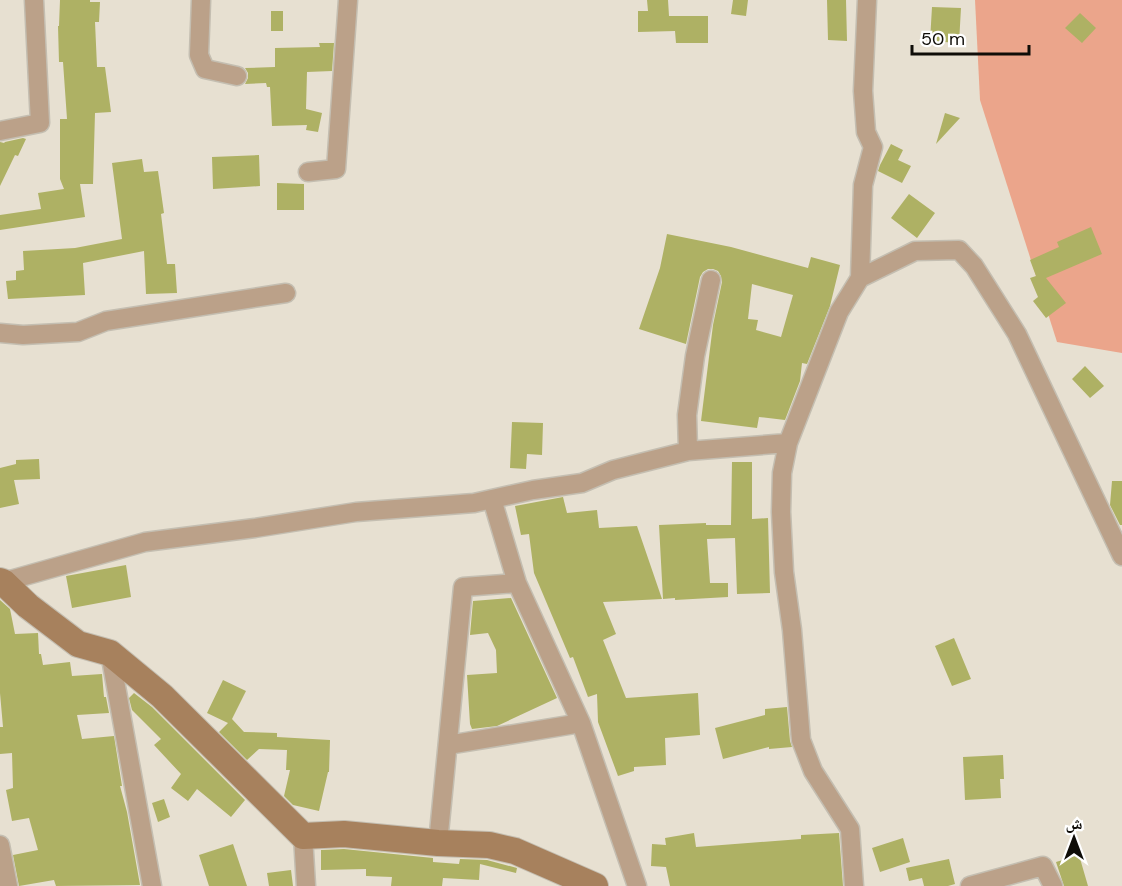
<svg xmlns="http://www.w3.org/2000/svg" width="1122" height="886" font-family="'DM Sans','Noto Naskh Arabic',sans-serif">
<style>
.green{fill:#eba58b}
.building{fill:#aeb164;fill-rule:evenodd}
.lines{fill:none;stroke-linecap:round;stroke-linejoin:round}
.street-casing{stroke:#c4beb1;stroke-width:21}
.secondary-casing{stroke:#c4beb1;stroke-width:28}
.street{stroke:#bba189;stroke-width:18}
.secondary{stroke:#a7815d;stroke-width:26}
</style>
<rect width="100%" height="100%" fill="#e7e0d1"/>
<path class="green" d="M975 0H1122V353L1057 342 980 100Z"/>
<path class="building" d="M60 0H90V2H100L99 22H95L97 67H105L111 112 95 113 93 184H80L85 217 0 230V215L41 209 38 193 64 189 60 179V119H67L63 62H59L58 26H59Z
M647 0H668L669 16H708V43H676L675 31 638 32V11H648Z
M733 0H748L746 16 731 14Z
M827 0H846L847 41 828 40Z
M932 7 961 8 959 43 930 41Z
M271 11H283V31H271Z
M1080 13 1096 28 1082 43 1065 28Z
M319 43H334L332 71 307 72 306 109 322 113 318 132 306 130 307 125 272 126 270 87H267L266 83 245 84 248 78V73L245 68 275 67V48L320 47Z
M945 113 960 118 936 144Z
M23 138 26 139 18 156 15 155 0 186V142L4 143 5 142Z
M891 144 903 150 898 160 911 166 902 183 878 171 880 165Z
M259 155 260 186 213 189 212 157Z
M142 159 144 172 158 171 164 213 161 214 167 264H175L177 293 146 294 144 251 83 263 85 295 8 299 6 281 16 280V271L24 270 23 251 75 248 122 239 112 163Z
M277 183 304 184V210H277Z
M909 194 935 213 917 238 891 218Z
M1091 227 1102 254 1046 278 1066 303 1046 318 1033 301 1038 297 1030 278 1036 276 1030 260 1059 247 1057 242Z
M667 234 731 247 808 268 811 257 840 265 830 306 807 364 802 363 800 381 785 420 759 417 757 428 701 421 713 325 722 282 721 276 718 271 713 269H708L703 272 700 277 686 344 639 329 660 268ZM752 284 793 295 781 337 756 330 758 320 748 319Z
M1085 366 1104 386 1090 398 1072 379Z
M512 422 543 423 542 455 527 454 526 469 510 468Z
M39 459 40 479 14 480 19 504 0 508V468L16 464V460Z
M732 462H752V519L768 518 770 593 737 594 735 538 707 539 710 583H728V597L675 600V598L663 599 659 525 706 523V525H731Z
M1112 481H1122V525H1120L1110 505Z
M563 497 567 513 597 510 599 528 637 526 662 599 603 602 616 634 603 640 626 698 698 693 700 735 665 738 666 765 634 767V771L618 776 598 722 597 694 588 697 573 657 570 658 534 573 529 534 521 535 515 506Z
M126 565 131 597 72 608 66 576Z
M511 598 557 698 497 726 472 729 470 724 467 675 497 673 496 650 488 633 470 635 473 601Z
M0 600 10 609 15 634 38 633 39 654H41L43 665 70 662 72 676 102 674 104 697H106L109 713 77 715 82 739 114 736 122 786H120L127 812 140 885 56 886 54 880 19 886 13 855 38 850 29 818 12 821 6 790 13 788 12 753 0 754V727H3L0 693Z
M954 638 971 679 952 686 935 646Z
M223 680 246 691 232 719 244 732 277 733V737L330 740 329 772H328L319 811 293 805 284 796 290 770H286L287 750 259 749 247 760 219 732 228 723 207 713Z
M134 693 152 707 245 800 231 817 197 789 188 801 171 788 181 774 154 745 161 739 132 710 129 698Z
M787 707 790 741 792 747 769 749V747L723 759 715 728 765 715V709Z
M1003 755 1004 779H1000L1001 798 965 800 963 757Z
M164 799 170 817 158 822 152 803Z
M694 833 696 847 801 839V835L839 833 843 886H670L666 867 651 866 652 844 666 845 665 838Z
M903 838 910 862 880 872 872 848Z
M233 844 247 886H209L199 855Z
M344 849 433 858V862L459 864 460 859 487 860 517 868 516 873 480 864 479 880 443 878 442 886H391L392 877 366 876V869L321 870V850Z
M1079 855 1088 886H1064L1056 862Z
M949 859 955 884 948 886H924L922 878 909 881 906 868Z
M291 870 293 886H269L267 873Z"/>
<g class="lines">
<g class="street-casing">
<path id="street" d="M201 0 199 55 205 69 237 76
M0 131 40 123 34 0
M308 172 336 169 348 0
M860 278 863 185 873 147 866 132 863 91 867 0
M0 333 23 335 78 332 106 321 286 293
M788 443 839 312 860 278 915 251 959 250 974 266 1017 334 1122 556
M688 451 687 415 695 356 711 280
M492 499 517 583 581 723 637 886
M3 582 145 542 255 528 356 512 474 503 533 490 582 483 613 470 688 451 788 443 782 473 781 512 784 572 792 630 801 740 813 771 850 829 854 886
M110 653 152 886
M448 745 581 723
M303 836 306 886
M438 843 463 587 517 583
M0 845 8 886
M970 886 1043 866 1053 886"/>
</g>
<g class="secondary-casing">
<path id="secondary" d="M0 581 3 582 28 606 78 644 110 653 162 696 303 836 344 834 438 843 489 845 515 851 595 886"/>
</g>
<use href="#street" class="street"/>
<use href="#secondary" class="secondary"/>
</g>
<g transform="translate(1074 838)" stroke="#ffffff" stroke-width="4.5" paint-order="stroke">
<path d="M0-4.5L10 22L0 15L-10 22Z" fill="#0f0d08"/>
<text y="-9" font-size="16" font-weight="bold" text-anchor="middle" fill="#0f0d08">ش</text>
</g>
<path d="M912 45v9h117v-9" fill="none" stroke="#0f0d08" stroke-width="3"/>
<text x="921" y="45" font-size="18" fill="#0f0d08" stroke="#ffffff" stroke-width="4.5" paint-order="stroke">50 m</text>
</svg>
